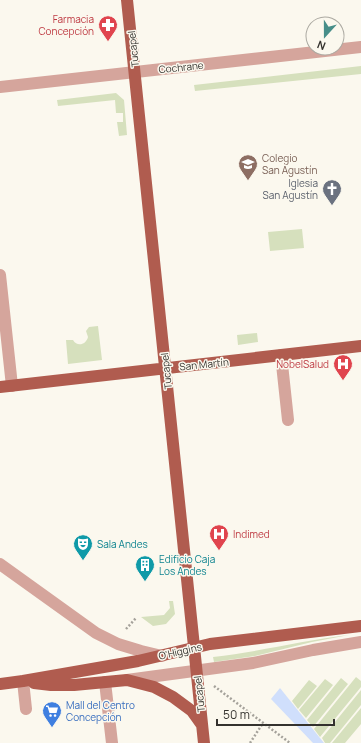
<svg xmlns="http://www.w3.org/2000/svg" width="361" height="743" font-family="Manrope,sans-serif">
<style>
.green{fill:#d6e0bd}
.water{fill:#d0dffc}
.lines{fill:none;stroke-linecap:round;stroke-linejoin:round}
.path{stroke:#a5a29b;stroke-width:2.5;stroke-dasharray:2 2;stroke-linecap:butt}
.minor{stroke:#d5a59c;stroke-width:12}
.major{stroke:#b05c4f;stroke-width:12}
.labels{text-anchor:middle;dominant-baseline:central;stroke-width:3;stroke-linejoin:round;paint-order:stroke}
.health-label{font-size:10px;fill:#be3a42;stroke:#fbf8ee;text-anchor:end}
.street-label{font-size:10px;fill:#34322e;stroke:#fbf8ee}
.education-label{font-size:10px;fill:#785e54;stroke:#fbf8ee;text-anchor:start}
.worship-label{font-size:10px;fill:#5b616d;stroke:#fbf8ee;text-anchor:end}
.culture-label{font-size:10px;fill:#0d838f;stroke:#fbf8ee;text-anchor:start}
.shop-label{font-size:10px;fill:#366cbe;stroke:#fbf8ee;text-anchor:start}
</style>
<rect width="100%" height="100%" fill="#fbf8ee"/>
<path class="green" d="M361 66V74L195 91 194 85Z
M116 93 124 100 127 135 119 136 117 122H123V113H116L115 100 58 106 57 100Z
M302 229 304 248 270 251 268 232Z
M98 326 102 360 68 364 66 340H73C77 347 86 345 88 337L86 331 89 327Z
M257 333 258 342 238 345 237 335Z
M169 601H173L175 614 166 624 153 626 141 617 164 615 170 608Z
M349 635 312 642 255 656 214 662 213 657C259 652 303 640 349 635Z
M356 677 361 681V687L320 737 314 729Z
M341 678 348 684 313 727 307 720Z
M325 679 333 685 306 718 299 710Z
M309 680 317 686 298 709 292 701Z
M361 690V705L330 743H325L322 738Z
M361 708V724L345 743H332Z"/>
<path class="water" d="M280 688 324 743H313L271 699Z"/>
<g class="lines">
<path class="path" d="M126 629 136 618
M214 686 290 743
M250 743 263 723"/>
<path class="minor" d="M0 87 361 47
M0 275 12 386
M281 355 288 420
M0 564 96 633 118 644 141 651 162 656
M127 680 253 663 313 650 361 642
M23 681 26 709
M105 682 112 743"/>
<path class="major" d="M127 0 204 743
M0 387 361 346
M34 683 51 685H74L127 680 154 687 173 697 192 711 202 725
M0 684 23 681 138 661 210 644 361 626"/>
</g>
<defs>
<g id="pharmacy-pin" transform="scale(1)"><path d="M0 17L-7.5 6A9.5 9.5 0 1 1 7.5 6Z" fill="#e0444e" stroke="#fbf8ee"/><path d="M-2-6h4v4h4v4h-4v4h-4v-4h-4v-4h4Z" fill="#fff"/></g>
<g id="school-pin" transform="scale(1)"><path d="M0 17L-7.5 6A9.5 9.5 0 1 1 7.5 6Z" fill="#8d6e63" stroke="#fbf8ee"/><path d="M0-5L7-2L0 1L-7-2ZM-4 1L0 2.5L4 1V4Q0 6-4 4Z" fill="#fff"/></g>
<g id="church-pin" transform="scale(1)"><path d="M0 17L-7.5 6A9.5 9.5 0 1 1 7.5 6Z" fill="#6b7280" stroke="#fbf8ee"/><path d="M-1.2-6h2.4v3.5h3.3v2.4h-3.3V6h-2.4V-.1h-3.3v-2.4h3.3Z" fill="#fff"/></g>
<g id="hospital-pin" transform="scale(1)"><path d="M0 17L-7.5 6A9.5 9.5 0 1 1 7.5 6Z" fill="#e0444e" stroke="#fbf8ee"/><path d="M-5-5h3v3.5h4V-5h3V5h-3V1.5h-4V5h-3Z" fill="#fff"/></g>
<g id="theatre-pin" transform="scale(1)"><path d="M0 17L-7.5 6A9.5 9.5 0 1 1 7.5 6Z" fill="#0f9aa8" stroke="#fbf8ee"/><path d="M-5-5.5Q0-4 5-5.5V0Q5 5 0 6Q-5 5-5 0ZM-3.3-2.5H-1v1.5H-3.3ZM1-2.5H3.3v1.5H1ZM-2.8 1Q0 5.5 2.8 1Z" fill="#fff"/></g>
<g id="building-pin" transform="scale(1)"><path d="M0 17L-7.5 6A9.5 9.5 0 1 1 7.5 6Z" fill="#0f9aa8" stroke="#fbf8ee"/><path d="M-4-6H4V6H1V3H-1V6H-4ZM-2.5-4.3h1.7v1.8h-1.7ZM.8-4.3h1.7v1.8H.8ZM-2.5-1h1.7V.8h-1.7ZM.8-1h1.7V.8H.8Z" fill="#fff"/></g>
<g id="supermarket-pin" transform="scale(1)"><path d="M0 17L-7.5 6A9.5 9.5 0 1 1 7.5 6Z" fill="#3f7fe0" stroke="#fbf8ee"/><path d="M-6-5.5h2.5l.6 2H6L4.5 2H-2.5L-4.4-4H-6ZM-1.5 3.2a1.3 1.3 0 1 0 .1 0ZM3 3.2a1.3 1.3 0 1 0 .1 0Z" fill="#fff"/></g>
</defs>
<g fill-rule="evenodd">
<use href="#pharmacy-pin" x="108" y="25"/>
<use href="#school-pin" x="248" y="164"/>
<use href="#church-pin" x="332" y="189"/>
<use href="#hospital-pin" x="343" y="364"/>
<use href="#hospital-pin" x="219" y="534"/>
<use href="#theatre-pin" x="83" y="544"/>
<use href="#building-pin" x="145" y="565"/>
<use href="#supermarket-pin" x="52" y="711"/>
</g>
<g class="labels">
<g class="health-label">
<text x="94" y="19">Farmacia<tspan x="94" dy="12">Concepción</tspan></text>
<text x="329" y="364">NobelSalud</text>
<text x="233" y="534" text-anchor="start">Indimed</text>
</g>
<g class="street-label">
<text transform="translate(133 49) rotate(-96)">Tucapel</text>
<text transform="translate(181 67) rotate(-6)">Cochrane</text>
<text transform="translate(204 364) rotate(-6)">San Martín</text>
<text transform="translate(166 371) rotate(-96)">Tucapel</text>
<text transform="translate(180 651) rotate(-13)">O'Higgins</text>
<text transform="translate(199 694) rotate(-96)">Tucapel</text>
</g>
<g class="education-label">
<text x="262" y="158">Colegio<tspan x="262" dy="12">San Agustín</tspan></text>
</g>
<g class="worship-label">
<text x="318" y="183">Iglesia<tspan x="318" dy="12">San Agustín</tspan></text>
</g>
<g class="culture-label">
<text x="97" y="544">Sala Andes</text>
<text x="159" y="559">Edificio Caja<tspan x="159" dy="12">Los Andes</tspan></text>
</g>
<g class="shop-label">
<text x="66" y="705">Mall del Centro<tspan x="66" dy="12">Concepción</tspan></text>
</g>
</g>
<g transform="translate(325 36) rotate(201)"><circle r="19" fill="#fbf8ee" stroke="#aba9a1"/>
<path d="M0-3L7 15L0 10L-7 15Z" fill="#478e89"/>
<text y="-6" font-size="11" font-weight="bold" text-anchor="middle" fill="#34322e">N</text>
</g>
<path d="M217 719v6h117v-6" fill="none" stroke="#34322e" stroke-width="2"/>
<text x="223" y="719" font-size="12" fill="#34322e" stroke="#fbf8ee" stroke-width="3" paint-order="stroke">50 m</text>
</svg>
